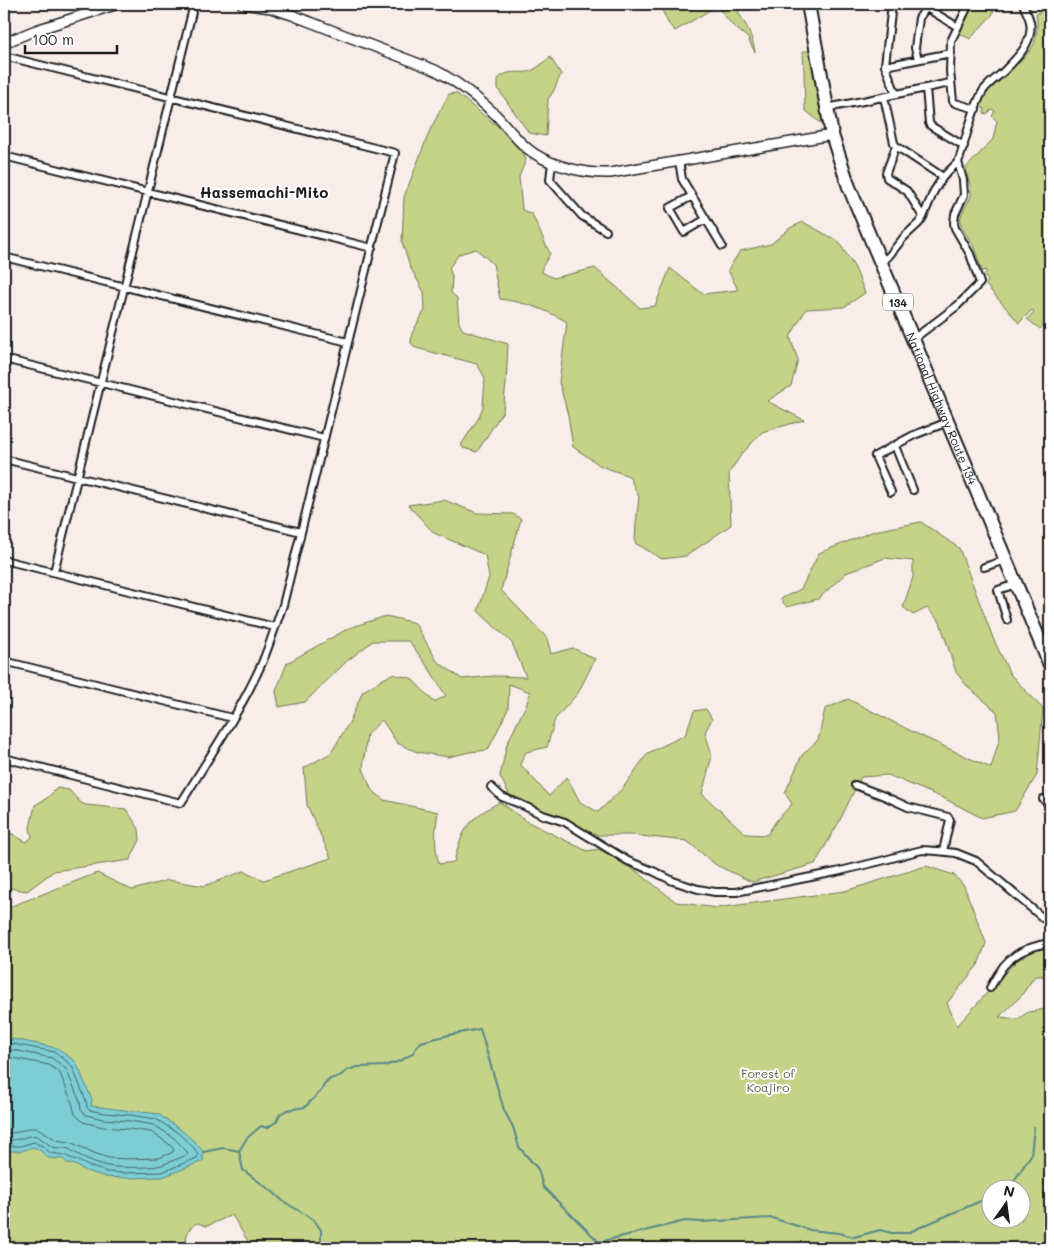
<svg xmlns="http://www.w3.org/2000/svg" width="1054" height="1252" font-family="Mali,sans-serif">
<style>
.green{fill:#c4d387;stroke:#707852;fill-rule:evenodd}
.water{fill:#7dced4;stroke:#56878a}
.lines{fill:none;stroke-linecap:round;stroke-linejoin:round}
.shore{stroke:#436366;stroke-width:1}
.stream{stroke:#56878a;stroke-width:2}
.street-casing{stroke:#1c1c1c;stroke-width:10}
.secondary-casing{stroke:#1c1c1c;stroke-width:12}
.highway-casing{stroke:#1c1c1c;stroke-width:16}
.street{stroke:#fff;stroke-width:6}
.secondary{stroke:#fff;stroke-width:9}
.highway{stroke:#fff;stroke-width:12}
.labels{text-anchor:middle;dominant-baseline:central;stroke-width:4;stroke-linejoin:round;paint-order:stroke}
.shield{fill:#fff;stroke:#606060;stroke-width:1}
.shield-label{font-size:11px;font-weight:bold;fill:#1c1c1c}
.street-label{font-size:12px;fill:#1c1c1c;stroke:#fff}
.park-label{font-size:12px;fill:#575c41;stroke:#fff}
.quarter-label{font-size:15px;font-weight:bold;fill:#1c1c1c;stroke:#fff}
</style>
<rect width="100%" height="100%" fill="#f8ede9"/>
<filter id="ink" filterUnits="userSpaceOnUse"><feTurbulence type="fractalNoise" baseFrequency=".02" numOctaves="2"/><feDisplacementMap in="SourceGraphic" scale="10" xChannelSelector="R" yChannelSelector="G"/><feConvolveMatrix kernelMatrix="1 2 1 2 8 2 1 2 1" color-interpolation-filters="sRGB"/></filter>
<g filter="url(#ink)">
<path class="green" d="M655 4H722L726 8 733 7 735 4H742L738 12C747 26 752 35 755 52L750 43 748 38 732 25 717 6 675 31 668 23 663 12Z
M971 4H996L992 15 970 39 958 32Z
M1046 4H1050V330L1043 326 1040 329 1027 319 1034 312 1032 310 1019 323 986 285 988 281 984 275 986 273V270L982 271C979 262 976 253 973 245 969 238 963 232 961 224 958 214 969 204 971 195 972 185 966 177 966 168L993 139 997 121 992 116 995 111 992 109 987 114 984 113 985 109 980 107 986 93 1016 62 1018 64 1020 62C1024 57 1030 51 1033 46 1037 38 1038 22 1036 14L1043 10Z
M803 51H812L824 121 823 125 805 110 804 71Z
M550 57 561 74 553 92 548 99 546 136 529 133 498 89V79C510 67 523 76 533 70 539 67 545 61 550 57Z
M456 93 510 136 526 159 519 177 522 210 532 214 550 254 542 267V272L553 278 595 268 640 308 655 306 670 268 703 294 738 290 728 270 740 251 771 244 790 228 803 222 838 241 855 268 865 293 844 307 806 309 790 337 798 360 791 386 767 401 804 420 762 432 741 455 729 473 731 525 686 556 662 559 635 543 636 524 639 497 629 476 601 466 573 447 568 415 559 382 567 322C543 308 527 303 500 299L493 264 476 249 459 254 449 268 452 276 451 293 457 298 459 323 463 330 508 344 506 384 503 411 477 452 463 448 461 445 478 419 483 407 485 378 477 364 416 348 411 343 412 333 425 310 424 292 410 267 402 242 404 197 430 130 449 94Z
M444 500 477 513 513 514 521 519 501 590 547 638 551 654 573 648 595 659 578 693 555 719 547 747 526 752 520 764 549 796 567 777 580 802 598 812 622 789 648 753 685 735 694 711 706 709 712 719 705 732 712 756 702 794 746 834 767 835 776 821 792 804 785 793 802 755 818 740 825 709 848 699 913 732 991 768 1000 737 997 712 966 685 956 672 940 622 927 608 913 615 903 607 913 577V561L885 558 846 573 818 599 787 607 780 599 801 589 819 553 874 531 921 522 959 548 993 638 1010 674 1043 709 1037 775 1015 811 982 818 943 798 888 775 861 777 839 822 815 864 752 882 716 865 687 841 631 835H597L510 796 500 776 507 744 527 703 530 692 509 684 508 709 488 750 470 752 448 757 417 752 397 743 382 720 367 734 363 768 371 789 384 800 438 812C435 830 434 847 439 864L454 862C462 829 469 818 500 802L526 821 587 851 599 849 639 873 676 902 716 908 845 891 926 866 954 875 964 886 986 943 978 965 947 1003 957 1026 1016 961 1049 943 1050 944V980L1048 976H1035L1021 996 999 1017 1018 1019 1028 1012 1046 1009 1050 999V1248H252L232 1215 207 1226 197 1223C187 1229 185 1237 187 1248H4V909L97 873 132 890 168 880 204 886 244 871 264 880 331 858 307 805 304 768 331 753 349 723 363 691 392 674 411 678 434 702 446 696 430 670 409 641H373L347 661 305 702 279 707 276 691 287 663 349 628 386 616 415 623 437 661 462 679 494 676 526 677 512 643 478 611 489 577 485 555 434 533 408 505ZM992 1190H1022V1220H992Z
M57 788 69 790 81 803 86 805 126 809 139 829 140 840 130 860 54 871 27 891 4 887V829L26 842 32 837 30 828 35 805 47 798Z"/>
<path class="water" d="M13 1039 57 1048 76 1062 92 1100 91 1106 158 1114 180 1129 198 1145 203 1152V1161L163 1177 124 1178 106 1177 86 1171 75 1165 67 1163 63 1159 48 1158 41 1151 33 1147 22 1151H11L4 1156V1041Z"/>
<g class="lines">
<path class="shore" d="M4 1045 13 1044 55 1052 72 1066 86 1101 87 1107 89 1110 105 1113 130 1115 156 1119 178 1133 194 1148 198 1155 197 1158 162 1172 124 1173 107 1172 88 1166 77 1160 70 1158 65 1155 50 1153 44 1147 34 1142 20 1146H9L4 1150
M4 1052 13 1050 52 1058 66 1069 80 1102 81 1110 86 1115 103 1119 130 1121 154 1125 174 1138 188 1153 187 1155C179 1158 170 1162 162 1165 153 1168 117 1168 108 1166 94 1163 80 1156 69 1149 64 1147 58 1149 53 1147 48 1145 43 1139 37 1136 31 1134 25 1138 19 1139 13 1140 9 1140 4 1142
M4 1059 13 1058 49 1065 60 1073 72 1103 75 1114 83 1122 103 1127 129 1129 151 1132 169 1144 174 1150 173 1152 159 1158 125 1159 109 1158 94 1153 70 1142 56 1140 43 1131 37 1128H29L18 1132 4 1134"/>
<path class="stream" d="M239 1151 243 1170 273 1192 283 1201 314 1220 321 1230V1248
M203 1152 223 1148 239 1151 247 1138 261 1126 267 1128 276 1122 280 1114 287 1110 305 1107 321 1091 324 1085 330 1079 338 1077 348 1070 357 1067 384 1066 400 1061 412 1054 421 1042 449 1035 480 1029 504 1110 513 1127 519 1147 538 1169 543 1187 599 1242 685 1221 701 1222 772 1218 810 1230 839 1233 854 1237 880 1230 892 1233H907L992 1196
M1005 1190 1010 1187 1031 1155 1034 1127"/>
<g class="street-casing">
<path id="street" d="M892 4 885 65 896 94
M920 4 958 27
M969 4 951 41 950 71 953 101 955 103 976 109
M4 56 395 153 283 605C276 624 270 644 262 663 240 712 209 757 181 803L4 758
M918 59 915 48 919 18 926 8
M885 66 951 53
M926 88 929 123 931 126 964 146
M884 97 894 143 896 146 943 177
M826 108 863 101 950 83
M896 146 886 173 887 178 907 191 923 217
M4 156 372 248
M679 160 682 179 722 246
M552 162 550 180 582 216 606 231
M692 196 670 208 684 232 706 219
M4 257 348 342
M880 261 888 257 904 237 919 223 923 217 934 191 943 177 958 162 960 157C966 138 973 108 983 91 988 84 995 79 1002 73 1016 59 1034 43 1030 22 1029 16 1025 10 1023 4
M914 338 916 337 957 306 980 283 970 254 955 228 954 223 955 214 964 195 963 180 958 162
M4 359 324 438
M895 446 913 490
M4 459 301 532
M891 492 875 456 914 435 948 422
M4 560 275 627
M984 567 1006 560
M54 572 194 4
M1007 620 998 590 1016 584
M4 661 232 718
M855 785 884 796 908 807 948 817 950 820 943 851
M491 787 502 797 520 804 543 815 565 822 628 861 653 871 673 881 698 889 715 892H736L836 872 881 861 914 852 922 850 937 851 956 853 976 861 1050 924
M1043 799 1050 805
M990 988C993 983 995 979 998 974 1009 955 1029 946 1050 943"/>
</g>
<g class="secondary-casing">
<path id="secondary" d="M242 4 271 8 292 15 435 70C458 82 478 98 497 116 509 129 520 145 535 154 555 167 587 174 610 173L832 135
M4 43 36 30 118 4"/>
</g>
<g class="highway-casing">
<g id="highway">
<path id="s1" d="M808 4 832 135 849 187 1050 665"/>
</g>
</g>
<use href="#street" class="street"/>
<use href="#secondary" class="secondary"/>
<use href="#highway" class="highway"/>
</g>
</g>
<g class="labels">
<rect class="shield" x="883" y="293.5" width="30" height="17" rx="4"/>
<g class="shield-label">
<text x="898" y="302">134</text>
</g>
<g class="street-label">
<text stroke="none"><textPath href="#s1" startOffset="428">National Highway Route 134</textPath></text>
</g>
<g class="park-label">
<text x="768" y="1073">Forest of<tspan x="768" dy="14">Koajiro</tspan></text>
</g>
<g class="quarter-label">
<text x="264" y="192">Hassemachi-Mito</text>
</g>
</g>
<rect width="1054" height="1252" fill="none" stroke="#fff" stroke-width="20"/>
<rect x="10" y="10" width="1034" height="1232" fill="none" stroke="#1c1c1c" stroke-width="2" filter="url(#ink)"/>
<g transform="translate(1006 1204) rotate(14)"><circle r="24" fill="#ffffff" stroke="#a4a4a4"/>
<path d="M0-4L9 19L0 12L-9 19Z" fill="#1c1c1c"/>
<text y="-8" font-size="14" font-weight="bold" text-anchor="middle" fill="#1c1c1c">N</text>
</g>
<path d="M25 45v8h92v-8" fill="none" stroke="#1c1c1c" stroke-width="2.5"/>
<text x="32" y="45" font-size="15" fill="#1c1c1c" stroke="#ffffff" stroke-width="4" paint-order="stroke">100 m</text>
</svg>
